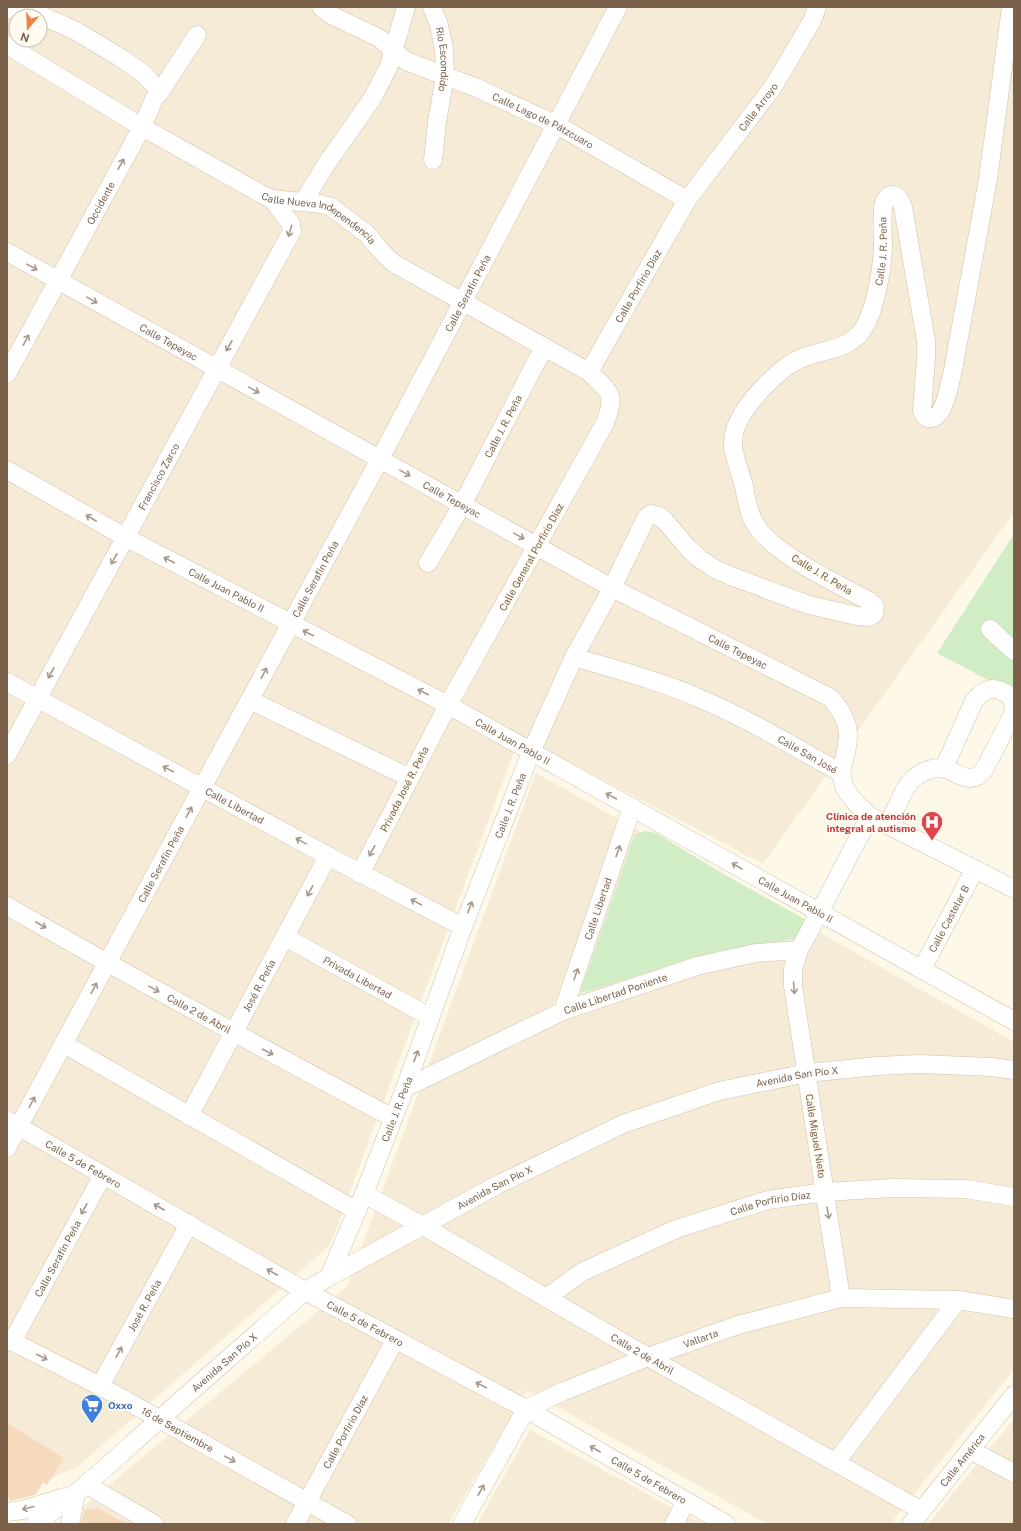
<svg xmlns="http://www.w3.org/2000/svg" width="1021" height="1531" font-family="'Public Sans',sans-serif">
<style>
.residential{fill:#f6ebd6;fill-rule:evenodd}
.green{fill:#d1edc5}
.building{fill:#f5dabe}
.lines{fill:none;stroke-linecap:round;stroke-linejoin:round}
.minor-casing{stroke:#d2c1ac;stroke-width:19}
.minor{stroke:#fff;stroke-width:18}
.oneway{stroke:#a99889}
.labels{text-anchor:middle;dominant-baseline:central;stroke-width:3.5;stroke-linejoin:round;paint-order:stroke}
.street-label{font-size:10px;fill:#7b614a;stroke:#fffbf0}
.health-label{font-size:10px;font-weight:bold;fill:#be3a42;stroke:#fffbf0;text-anchor:end}
.shop-label{font-size:10px;font-weight:bold;fill:#366cbe;stroke:#fffbf0;text-anchor:start}
</style>
<rect width="100%" height="100%" fill="#fef8e8"/>
<path class="residential" d="M7 7H1014V512L763 864 520 736 330 1245 77 1467 7 1498ZM16 16H40V40H16Z
M536 773 1014 1042V1369L890 1524H767L527 1390 448 1524H76L77 1512 347 1287Z
M1014 1419V1524H928Z
M530 1430 702 1524H477Z"/>
<path class="green" d="M1014 534V694L937 653Z
M645 831 656 833 725 875 810 922 806 937 719 951 580 993 635 834Z"/>
<path class="building" d="M7 1423 64 1458 47 1485 43 1483 35 1495 10 1501 7 1492Z
M98 1508 126 1524H81L85 1510Z"/>
<g class="lines">
<g class="minor-casing">
<g id="minor">
<path d="M23 7 76 31 121 58 144 74 160 92"/>
<path id="s1" d="M321 7 331 15 379 38 406 61 477 88 557 125 687 200"/>
<path id="s2" d="M432 7 439 25 444 49 445 76 437 122 433 160"/>
<path d="M7 10 9 7"/>
<path id="s3" d="M7 45 142 127 265 196 272 199 321 204 331 207 367 234 381 251 393 263 589 372C611 394 616 392 605 423L448 705 360 874"/>
<path d="M303 202 327 163 372 99 389 66 406 7"/>
<path id="s4" d="M7 252 612 588 831 698C855 727 849 739 841 773"/>
<path id="s5" d="M589 372 687 200 773 87 812 21 817 7"/>
<path id="s6" d="M7 374 142 127 154 99 160 92 197 35"/>
<path id="s7" d="M7 470 125 537 448 705 1014 1021"/>
<path id="s8" d="M428 563 462 505 544 347"/>
<path d="M990 629 1014 651"/>
<path id="s9" d="M574 657C617 670 661 681 701 699 750 720 795 747 841 773L845 789 855 802 870 816 1014 889"/>
<path id="s10" d="M7 682 328 856 463 927"/>
<path d="M250 700 410 778"/>
<path id="s11" d="M7 755 292 231 291 224 272 199"/>
<path d="M944 768 974 701C987 686 994 686 1011 696L1014 706"/>
<path d="M888 825C894 814 902 792 909 783 917 774 933 765 945 769 961 774 971 786 984 770L1012 716 1014 707"/>
<path id="s12" d="M7 906C134 979 264 1049 393 1118"/>
<path id="s13" d="M285 937 430 1017"/>
<path id="s14" d="M922 969 975 869"/>
<path id="s15" d="M563 1011 632 807"/>
<path d="M64 1044 357 1211"/>
<path id="s16" d="M405 1088 563 1011 697 966 756 953 799 950"/>
<path id="s17" d="M189 1116 328 856"/>
<path id="s18" d="M7 1120 305 1291 526 1409 726 1524"/>
<path id="s19" d="M7 1148 380 459 618 7"/>
<path id="s20" d="M364 1194 423 1226 648 1357 922 1511"/>
<path id="s21" d="M329 1277 364 1194 405 1088 463 927 531 752 574 657 612 588 646 518 651 514 659 516 665 521 688 548 700 559 715 569 731 576 809 605 857 616 869 617 874 614 875 606 871 602C840 585 770 553 754 522 748 511 746 498 744 486 740 473 736 461 733 448 733 441 733 434 736 427 745 403 780 366 804 357 823 350 848 349 861 332 875 314 882 270 883 247 883 232 881 217 884 202 892 190 899 195 903 207L926 341V358L922 411C924 415 926 419 931 418 945 417 950 381 953 370L988 179 1011 7"/>
<path id="s22" d="M546 1298 582 1272 676 1229 768 1200 825 1192 892 1188 966 1189 1014 1197"/>
<path d="M841 1298 793 986V969L799 950 819 913 870 816"/>
<path id="s23" d="M7 1339 100 1386 347 1524"/>
<path id="s24" d="M12 1342 103 1175"/>
<path id="s25" d="M100 1386 189 1224"/>
<path d="M970 1450 1014 1473"/>
<path d="M836 1462 958 1300"/>
<path d="M87 1485 154 1524"/>
<path d="M7 1512 23 1510 64 1497"/>
<path id="s26" d="M35 1524C80 1493 119 1455 160 1419 208 1376 257 1334 305 1291L329 1277 497 1185 623 1124 719 1091 807 1073 877 1066 919 1064 991 1067 1014 1070"/>
<path d="M70 1524 76 1493"/>
<path id="s27" d="M295 1524 395 1340"/>
<path id="s28" d="M462 1524 526 1409 562 1392 648 1357 738 1325 841 1298 958 1300 1014 1309"/>
<path d="M674 1524 686 1501"/>
<path id="s29" d="M911 1524 1014 1395"/>
</g>
</g>
<use href="#minor" class="minor"/>
</g>
<defs><path id="oneway-shaft" d="M-6 0H5M1.5-3L5.5 0L1.5 3" fill="none" stroke-width="1.6" stroke-linecap="round" stroke-linejoin="round"/></defs>
<g class="oneway">
<use href="#oneway-shaft" transform="translate(121 164) rotate(-61)"/>
<use href="#oneway-shaft" transform="translate(290 231) rotate(106)"/>
<use href="#oneway-shaft" transform="translate(32 267) rotate(29)"/>
<use href="#oneway-shaft" transform="translate(92 300) rotate(29)"/>
<use href="#oneway-shaft" transform="translate(26 340) rotate(-62)"/>
<use href="#oneway-shaft" transform="translate(229 346) rotate(119)"/>
<use href="#oneway-shaft" transform="translate(254 390) rotate(29)"/>
<use href="#oneway-shaft" transform="translate(405 473) rotate(29)"/>
<use href="#oneway-shaft" transform="translate(91 518) rotate(-150)"/>
<use href="#oneway-shaft" transform="translate(519 536) rotate(29)"/>
<use href="#oneway-shaft" transform="translate(114 559) rotate(119)"/>
<use href="#oneway-shaft" transform="translate(169 560) rotate(-152)"/>
<use href="#oneway-shaft" transform="translate(308 633) rotate(-153)"/>
<use href="#oneway-shaft" transform="translate(51 673) rotate(119)"/>
<use href="#oneway-shaft" transform="translate(264 673) rotate(-62)"/>
<use href="#oneway-shaft" transform="translate(423 692) rotate(-153)"/>
<use href="#oneway-shaft" transform="translate(168 769) rotate(-152)"/>
<use href="#oneway-shaft" transform="translate(611 796) rotate(-152)"/>
<use href="#oneway-shaft" transform="translate(189 812) rotate(-62)"/>
<use href="#oneway-shaft" transform="translate(301 841) rotate(-151)"/>
<use href="#oneway-shaft" transform="translate(372 851) rotate(118)"/>
<use href="#oneway-shaft" transform="translate(618 851) rotate(-71)"/>
<use href="#oneway-shaft" transform="translate(737 866) rotate(-150)"/>
<use href="#oneway-shaft" transform="translate(310 891) rotate(118)"/>
<use href="#oneway-shaft" transform="translate(416 902) rotate(-152)"/>
<use href="#oneway-shaft" transform="translate(470 907) rotate(-69)"/>
<use href="#oneway-shaft" transform="translate(41 925) rotate(30)"/>
<use href="#oneway-shaft" transform="translate(576 974) rotate(-71)"/>
<use href="#oneway-shaft" transform="translate(94 988) rotate(-62)"/>
<use href="#oneway-shaft" transform="translate(794 988) rotate(85)"/>
<use href="#oneway-shaft" transform="translate(154 989) rotate(29)"/>
<use href="#oneway-shaft" transform="translate(268 1052) rotate(28)"/>
<use href="#oneway-shaft" transform="translate(416 1056) rotate(-70)"/>
<use href="#oneway-shaft" transform="translate(32 1102) rotate(-62)"/>
<use href="#oneway-shaft" transform="translate(159 1207) rotate(-150)"/>
<use href="#oneway-shaft" transform="translate(84 1209) rotate(119)"/>
<use href="#oneway-shaft" transform="translate(828 1213) rotate(81)"/>
<use href="#oneway-shaft" transform="translate(272 1272) rotate(-150)"/>
<use href="#oneway-shaft" transform="translate(119 1352) rotate(-61)"/>
<use href="#oneway-shaft" transform="translate(42 1357) rotate(27)"/>
<use href="#oneway-shaft" transform="translate(481 1385) rotate(-152)"/>
<use href="#oneway-shaft" transform="translate(595 1449) rotate(-150)"/>
<use href="#oneway-shaft" transform="translate(230 1459) rotate(29)"/>
<use href="#oneway-shaft" transform="translate(481 1490) rotate(-61)"/>
<use href="#oneway-shaft" transform="translate(28 1508) rotate(166)"/>
</g>
<defs>
<g id="hospital-pin" transform="scale(1.15)"><path d="M0 17L-7.5 6A9.5 9.5 0 1 1 7.5 6Z" fill="#e0444e" stroke="#fffbf0"/><path d="M-5-5h3v3.5h4V-5h3V5h-3V1.5h-4V5h-3Z" fill="#fff"/></g>
<g id="supermarket-pin" transform="scale(1.15)"><path d="M0 17L-7.5 6A9.5 9.5 0 1 1 7.5 6Z" fill="#3f7fe0" stroke="#fffbf0"/><path d="M-6-5.5h2.5l.6 2H6L4.5 2H-2.5L-4.4-4H-6ZM-1.5 3.2a1.3 1.3 0 1 0 .1 0ZM3 3.2a1.3 1.3 0 1 0 .1 0Z" fill="#fff"/></g>
</defs>
<g fill-rule="evenodd">
<use href="#hospital-pin" x="932" y="822"/>
<use href="#supermarket-pin" x="92" y="1405"/>
</g>
<g class="labels">
<g class="street-label">
<text stroke="none"><textPath href="#s2" startOffset="54">Río Escondido</textPath></text>
<text stroke="none"><textPath href="#s5" startOffset="315">Calle Arroyo</textPath></text>
<text stroke="none"><textPath href="#s1" startOffset="251">Calle Lago de Pátzcuaro</textPath></text>
<text stroke="none"><textPath href="#s6" startOffset="195">Occidente</textPath></text>
<text stroke="none"><textPath href="#s3" startOffset="359">Calle Nueva Independencia</textPath></text>
<text stroke="none"><textPath href="#s21" startOffset="1586">Calle J. R. Peña</textPath></text>
<text stroke="none"><textPath href="#s5" startOffset="99">Calle Porfirio Díaz</textPath></text>
<text stroke="none"><textPath href="#s19" startOffset="971">Calle Serafín Peña</textPath></text>
<text stroke="none"><textPath href="#s4" startOffset="185">Calle Tepeyac</textPath></text>
<text stroke="none"><textPath href="#s8" startOffset="156">Calle J. R. Peña</textPath></text>
<text stroke="none"><textPath href="#s11" startOffset="317">Francisco Zarco</textPath></text>
<text stroke="none"><textPath href="#s4" startOffset="509">Calle Tepeyac</textPath></text>
<text transform="translate(531 557) rotate(-61)">Calle General Porfirio Díaz</text>
<text transform="translate(822 574) rotate(31)">Calle J. R. Peña</text>
<text stroke="none"><textPath href="#s19" startOffset="647">Calle Serafín Peña</textPath></text>
<text stroke="none"><textPath href="#s7" startOffset="250">Calle Juan Pablo II</textPath></text>
<text stroke="none"><textPath href="#s4" startOffset="833">Calle Tepeyac</textPath></text>
<text stroke="none"><textPath href="#s7" startOffset="574">Calle Juan Pablo II</textPath></text>
<text stroke="none"><textPath href="#s9" startOffset="254">Calle San José</textPath></text>
<text transform="translate(404 789) rotate(-63)">Privada José R. Peña</text>
<text stroke="none"><textPath href="#s10" startOffset="259">Calle Libertad</textPath></text>
<text stroke="none"><textPath href="#s21" startOffset="505">Calle J. R. Peña</textPath></text>
<text stroke="none"><textPath href="#s19" startOffset="323">Calle Serafín Peña</textPath></text>
<text stroke="none"><textPath href="#s7" startOffset="898">Calle Juan Pablo II</textPath></text>
<text stroke="none"><textPath href="#s15" startOffset="108">Calle Libertad</textPath></text>
<text stroke="none"><textPath href="#s14" startOffset="57">Calle Castelar B</textPath></text>
<text stroke="none"><textPath href="#s13" startOffset="83">Privada Libertad</textPath></text>
<text stroke="none"><textPath href="#s17" startOffset="148">José R. Peña</textPath></text>
<text stroke="none"><textPath href="#s16" startOffset="231">Calle Libertad Poniente</textPath></text>
<text stroke="none"><textPath href="#s12" startOffset="220">Calle 2 de Abril</textPath></text>
<text stroke="none"><textPath href="#s26" startOffset="897">Avenida San Pío X</textPath></text>
<text stroke="none"><textPath href="#s21" startOffset="181">Calle J. R. Peña</textPath></text>
<text transform="translate(816 1136) rotate(81)">Calle Miguel Nieto</text>
<text stroke="none"><textPath href="#s18" startOffset="88">Calle 5 de Febrero</textPath></text>
<text stroke="none"><textPath href="#s26" startOffset="573">Avenida San Pío X</textPath></text>
<text stroke="none"><textPath href="#s22" startOffset="246">Calle Porfirio Díaz</textPath></text>
<text stroke="none"><textPath href="#s24" startOffset="95">Calle Serafín Peña</textPath></text>
<text stroke="none"><textPath href="#s25" startOffset="92">José R. Peña</textPath></text>
<text stroke="none"><textPath href="#s18" startOffset="412">Calle 5 de Febrero</textPath></text>
<text stroke="none"><textPath href="#s28" startOffset="320">Vallarta</textPath></text>
<text stroke="none"><textPath href="#s20" startOffset="321">Calle 2 de Abril</textPath></text>
<text stroke="none"><textPath href="#s26" startOffset="249">Avenida San Pío X</textPath></text>
<text stroke="none"><textPath href="#s23" startOffset="193">16 de Septiembre</textPath></text>
<text stroke="none"><textPath href="#s27" startOffset="105">Calle Porfirio Díaz</textPath></text>
<text stroke="none"><textPath href="#s29" startOffset="82">Calle América</textPath></text>
<text stroke="none"><textPath href="#s18" startOffset="736">Calle 5 de Febrero</textPath></text>
</g>
<g class="health-label">
<text x="916" y="816">Clínica de atención<tspan x="916" dy="12">integral al autismo</tspan></text>
</g>
<g class="shop-label">
<text x="108" y="1405">Oxxo</text>
</g>
</g>
<rect width="1021" height="1531" fill="none" stroke="#7b614a" stroke-width="16"/>
<g transform="translate(28 28) rotate(198)"><circle r="19" fill="#fffbf0" stroke="#cabdae"/>
<path d="M0-3L7 15L0 10L-7 15Z" fill="#ef8047"/>
<text y="-6" font-size="11" font-weight="bold" text-anchor="middle" fill="#7b614a">N</text>
</g>
</svg>
